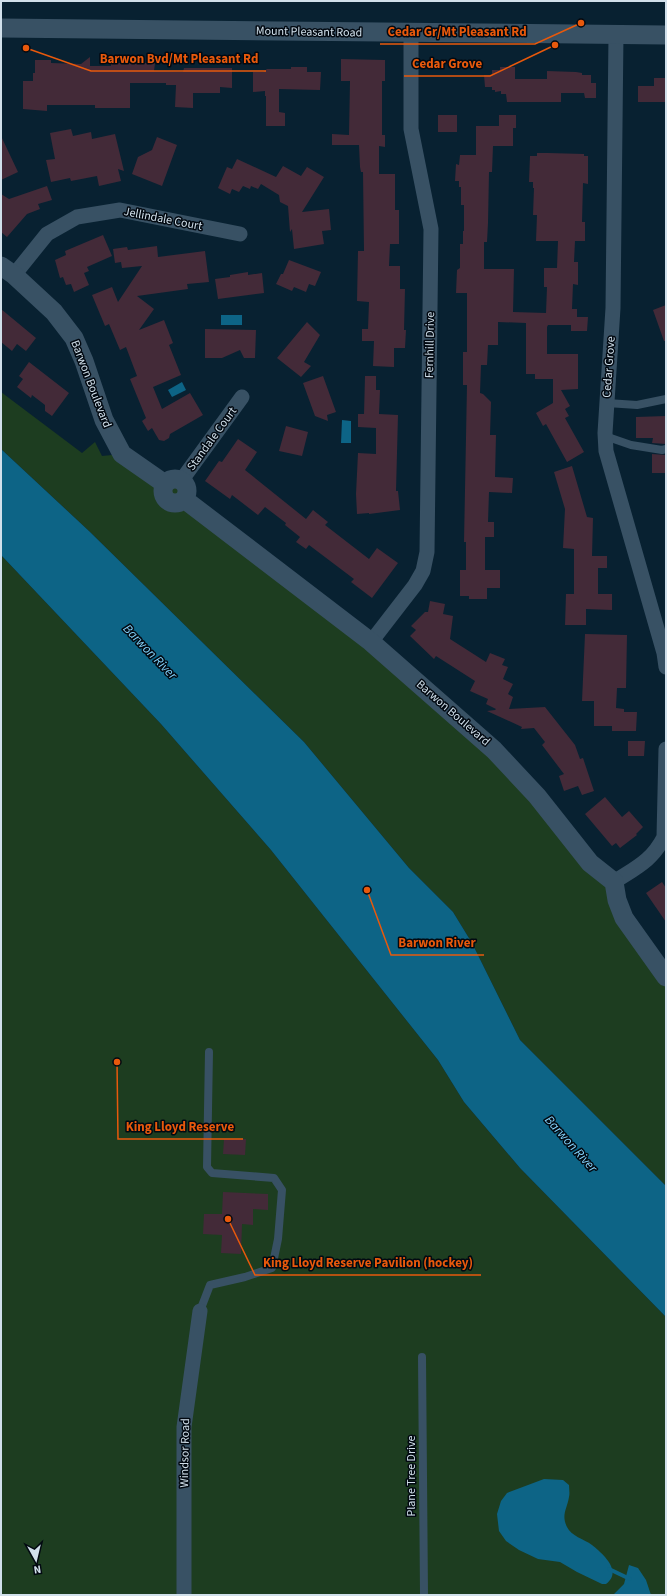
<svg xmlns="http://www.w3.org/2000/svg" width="667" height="1596" font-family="'Source Sans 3',sans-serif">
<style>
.green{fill:#1d3d20}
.water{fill:#0d6486}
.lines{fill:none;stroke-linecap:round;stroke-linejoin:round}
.stream{stroke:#0d6486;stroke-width:4}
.building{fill:#432a38}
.service{stroke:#385164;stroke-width:8}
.minor{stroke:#385164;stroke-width:15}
.tertiary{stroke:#385164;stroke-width:19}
.labels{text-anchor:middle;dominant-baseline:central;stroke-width:3;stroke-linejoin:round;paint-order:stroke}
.street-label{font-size:12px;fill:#d1e0eb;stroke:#020911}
.water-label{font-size:13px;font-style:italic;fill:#83d3fc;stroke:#020911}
.leader{fill:none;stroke:#e8590c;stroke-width:1.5}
.callout-dot{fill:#e8590c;stroke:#020911;stroke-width:1.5}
.callout-label{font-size:13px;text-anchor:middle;font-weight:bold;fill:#e8590c;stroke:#020911;stroke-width:3;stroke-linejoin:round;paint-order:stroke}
</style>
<rect width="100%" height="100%" fill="#082131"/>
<path class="green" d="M1 392 82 453 95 442 102 456 122 454 171 479H174L184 483 187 491 494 750 590 863 666 977V1186L520 1040 472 943 453 912 409 868 304 742 89 531 1 449Z
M1 555 161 724 271 850 438 1060 464 1102 520 1168 666 1317V1595H1Z"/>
<path class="water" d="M221 315H242V325H221Z
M182 382 186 390 172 397 168 390Z
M342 420 351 421V443H341Z
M1 449 89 531 304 742 409 868 453 912 472 943 520 1040 666 1186V1317L520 1168 464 1102 438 1060 271 850 161 724 1 555Z
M544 1479 563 1480 569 1485C569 1489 570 1493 569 1497 567 1509 561 1515 567 1527 571 1536 584 1539 592 1545 603 1554 623 1571 606 1584H602L577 1572 560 1562 538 1559 519 1550 506 1541 499 1531 497 1514 501 1501 507 1493Z
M629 1565 638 1568 646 1580 651 1595H613L624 1584Z"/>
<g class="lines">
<path class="stream" d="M609 1569 630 1579"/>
</g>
<path class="building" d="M90 57V66H111V63H155L154 71 183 72 184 68H232V88L220 87V93H193V108L175 107 176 85H166V83H130V108H95V105H47V111L23 109V81H33V73H35V60H51V63L81 64Z
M341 59 385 60V81H382V135H385V147L379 146V174H395V210H399V244H390L389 266H400V289H405L404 330H406L405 348H394V367L373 366 374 341H362V329H368L369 302 357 301 358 251H364L363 172H361L360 167 359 145H332V134L349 135 350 81H341Z
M291 67H307V72H321L320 90 279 89V112L285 113V126H266V96H265V91L253 92V72H263L267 69H291Z
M500 67H515V79H547V71L576 72 582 73V75H591V83H596V98H585L584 93H561V102H507L506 94H501V91L495 92V90H492V87H485L484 75H492V70H500Z
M654 78H666V102H638V86H654Z
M438 115H457V132H438Z
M499 115H516V128H513V146H493L492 172H489L488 223 487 242H484V269H514L513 312 546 313 547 287H544V268H557L558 241H536L537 215H533L534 188H533V182H529L530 156H537V153H548L584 154V156H588V184L583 183 582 222H585V241H575L574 262H578V285L573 284 572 309H577V317H588L587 331H571V325H548L547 327V354H578V389L561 390 570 406 565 409 569 416 565 418 584 452 567 462 546 424 543 426 536 413 553 403V379H535V374H526V323L498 322V345H488L487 365H481L480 393 483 394 491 402 490 435H496L495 477 513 478 512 493 489 492 488 522H494V537H485V570H500V588H487V599H469V596H460V570H466V542H464L467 385H463V352H467V293H456L457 270 460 268V244H463V231H464V205H461V187H459V181H455L456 164 459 165 460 155H476V126H499Z
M71 129 73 136 91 132 92 139 115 134 124 171 118 169 121 181 99 186 97 176 71 181 70 178 51 182 46 160 55 159 50 133Z
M1 136 18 172 1 180Z
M157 137 177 145 162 186 132 174 138 157 152 150Z
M237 159 276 177 283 166 301 176 307 167 324 177 302 212 329 209 331 230 322 231 324 244 294 249 292 229 290 232 288 206 280 202 279 195 261 184 258 189 251 186 250 189 243 186 239 192 232 189 230 194 218 188 227 167 232 169Z
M47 186 52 200 38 204 40 209 27 214 7 237 1 232V194L9 199Z
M103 235 112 256 87 267 89 271 84 273 89 285 74 292 71 284 66 285 63 277 60 278 55 260 66 255 65 251Z
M157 246 158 257 205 251 209 282 187 284 188 289 137 296 154 309 139 330 164 320 173 343 169 345 181 375 153 387 162 409 190 393 203 415 170 434 169 438 164 441 159 440 152 428 148 431 142 421 146 418 130 379 137 376 126 347 120 350 109 324 105 326 92 295 112 287 118 302 142 266 122 268 121 262 115 263 113 249 127 247 128 250Z
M289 260 321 272 315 286 309 284 306 292 294 287 292 291 276 284 281 274H283Z
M248 272V275L262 273 264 293 218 299 215 279 230 277V275Z
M666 305V341H664L653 310Z
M1 309 36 338 26 351 17 344 12 351 1 342Z
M307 322 320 335 304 362 311 366 301 377 277 358Z
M205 329 256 330 255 358H244L240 350 222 358H205Z
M29 362 69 393 52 416 45 411V405L32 395 31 398 17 387 23 379 19 376Z
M323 376 336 412 327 415 328 421 315 416 303 383Z
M365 376H376V390H380L379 414 398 415 396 491H398L400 510 369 514V513L357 514 356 494 358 453 376 454V428L358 427V414H364Z
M666 416V444L652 443 653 438H636V417Z
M286 426 308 432 302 456 279 451Z
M238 439 257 452 245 470 306 519 313 510 328 522 325 525 369 559 377 548 398 563 372 598 351 582 354 579 309 545 306 549 296 542 300 537 285 525 286 523 265 507 258 515 232 495 230 499 205 481 219 461 222 462Z
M652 454 666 455V473H652Z
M572 466 587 517 593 518 592 556H607V568H598V594H612V610L586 609V625H565L566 594H574V549L563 548 565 509 554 472Z
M430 601 445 604 443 614 453 616 450 639 486 662 490 653 505 659 502 665 508 667 503 679 513 684 508 694 513 697 509 709 545 707 575 745 580 759 583 758 594 791 582 795 578 786 564 791 559 776 564 774 542 745 545 742 534 728 521 729 522 727 487 711 495 710 496 709 486 704 488 699 470 691 475 681 436 656 434 659 410 636 416 630 411 626 425 612H428Z
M585 634 627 635 626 688H617L616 708 624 709V712H637L636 731H612V726H594V701H582Z
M628 741H645L644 756H628Z
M605 797 622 817 629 811 643 827 636 834 637 835 620 848 616 843 612 846 585 814Z
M662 882 666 888V922L646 893Z
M224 1139H246L245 1155 223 1154Z
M223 1192 268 1194V1210L253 1209V1225L242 1224 241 1254 221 1253 222 1235 203 1234 204 1214H222Z"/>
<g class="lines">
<path class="service" d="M607 403 637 405 666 399
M605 436 631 445 662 450 666 449
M200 1311 210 1285 245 1277 272 1268 278 1239 282 1190 274 1178 212 1173 207 1167 209 1052
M422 1357 424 1595"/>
<path class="minor" d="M616 34 613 308 605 433 606 451 664 653 666 667
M14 275 47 234 77 217 120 210 240 234
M181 481 242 397
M371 642 415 585 423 571 427 552 431 229 411 129V32
M614 882C635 868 652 861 664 837L666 749
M184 1595V1427L200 1311"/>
<path class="tertiary" d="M1 28 666 35
M1 266 14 275 54 312 74 338 84 361 104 420 122 454 165 484
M163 491a12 12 0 1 1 24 0a12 12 0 1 1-24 0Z
M184 499 371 642 494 750 537 796 590 863 614 882 617 900 624 918 666 977"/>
</g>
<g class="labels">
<g class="street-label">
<text transform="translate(309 32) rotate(1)">Mount Pleasant Road</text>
<text transform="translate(163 219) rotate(11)">Jellindale Court</text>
<text transform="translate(430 345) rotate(-89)">Fernhill Drive</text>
<text transform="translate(609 367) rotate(-86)">Cedar Grove</text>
<text transform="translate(91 384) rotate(69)">Barwon Boulevard</text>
<text transform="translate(212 439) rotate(-54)">Standale Court</text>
<text transform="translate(453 713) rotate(41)">Barwon Boulevard</text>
<text transform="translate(185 1453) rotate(-89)">Windsor Road</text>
<text transform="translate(411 1476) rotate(-90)">Plane Tree Drive</text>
</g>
<g class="water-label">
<text transform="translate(150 652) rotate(46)">Barwon River</text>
<text transform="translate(571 1144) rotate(48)">Barwon River</text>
</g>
</g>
<path class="leader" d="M581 23L535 44H380M26 48L91 71H266M555 45L490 76H404M367 890L391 955H484M117 1062L118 1139H243M228 1219L255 1275H481"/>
<g class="callout-dot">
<circle cx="581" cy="23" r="4"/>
<circle cx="26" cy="48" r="4"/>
<circle cx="555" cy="45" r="4"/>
<circle cx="367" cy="890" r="4"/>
<circle cx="117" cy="1062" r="4"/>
<circle cx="228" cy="1219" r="4"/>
</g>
<g class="callout-label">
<text x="457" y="36">Cedar Gr/Mt Pleasant Rd</text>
<text x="179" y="63">Barwon Bvd/Mt Pleasant Rd</text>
<text x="447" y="68">Cedar Grove</text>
<text x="437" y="947">Barwon River</text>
<text x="180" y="1131">King Lloyd Reserve</text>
<text x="368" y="1267">King Lloyd Reserve Pavilion (hockey)</text>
</g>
<rect width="667" height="1596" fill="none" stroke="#d1e0eb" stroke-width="4"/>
<g transform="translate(36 1560) rotate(172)" stroke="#020911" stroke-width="3" paint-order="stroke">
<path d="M0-3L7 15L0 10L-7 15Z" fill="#d1e0eb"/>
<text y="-6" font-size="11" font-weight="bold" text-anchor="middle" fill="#d1e0eb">N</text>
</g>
</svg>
